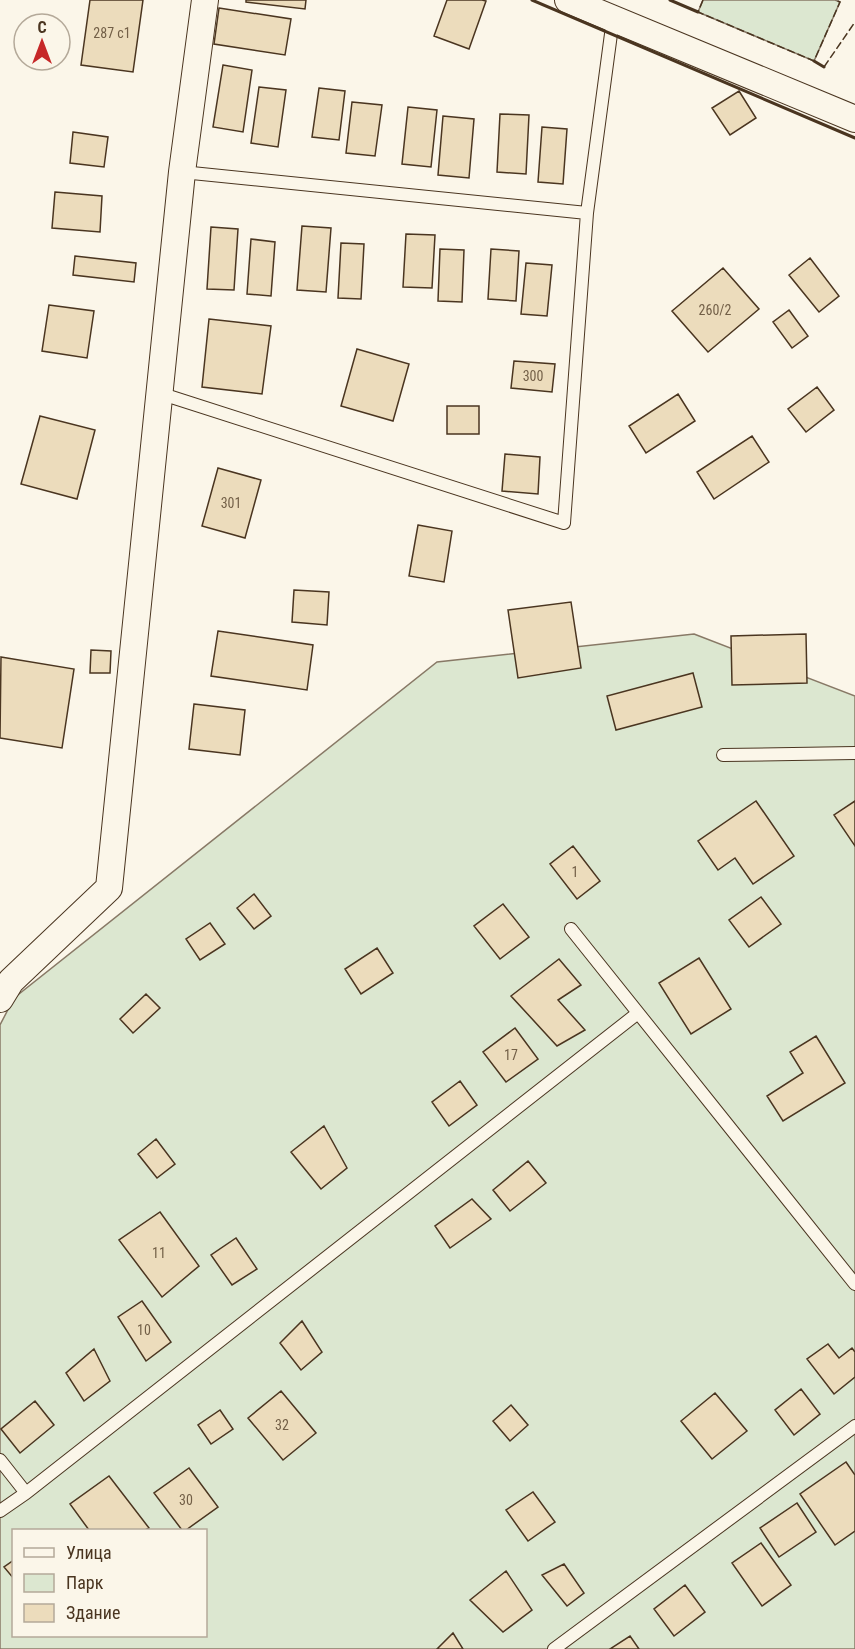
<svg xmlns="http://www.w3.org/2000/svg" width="855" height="1649" font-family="'Roboto Condensed',sans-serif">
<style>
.green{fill:#dce7d0;stroke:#887966;stroke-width:1.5;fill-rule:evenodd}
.building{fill:#ecdcbc;stroke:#4a3520;stroke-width:1.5}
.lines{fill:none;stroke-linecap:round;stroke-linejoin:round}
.service-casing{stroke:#4a3520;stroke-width:14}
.minor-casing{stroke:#4a3520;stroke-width:28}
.service{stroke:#fbf6e9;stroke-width:12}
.minor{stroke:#fbf6e9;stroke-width:26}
.fence{stroke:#4a3520;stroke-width:1.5;stroke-dasharray:8 3;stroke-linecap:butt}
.wall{stroke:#4a3520;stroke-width:3}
.labels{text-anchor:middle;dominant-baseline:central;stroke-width:4.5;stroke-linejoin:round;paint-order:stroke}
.number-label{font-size:14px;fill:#725f47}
</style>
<rect width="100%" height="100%" fill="#fbf6e9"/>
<path class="green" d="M703 0H835L840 2 814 61 698 12Z
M694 634 855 696V1649H0V1025L14 998 437 662ZM14 1530H206V1636H14Z"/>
<path class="building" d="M90 0H143L133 72 81 65Z
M246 0H306L305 9 246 2Z
M447 0H482L486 1 469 49 434 36Z
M219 8 291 19 285 55 214 44Z
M223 65 252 70 243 132 213 127Z
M259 87 286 90 278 147 251 143Z
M319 88 345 91 339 140 312 137Z
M739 91 756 118 730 135 712 108Z
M352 102 382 105 375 156 346 153Z
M408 107 437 110 431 167 402 164Z
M500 114 529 115 526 174 497 172Z
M443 116 474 119 469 178 438 175Z
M542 127 567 129 563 184 538 182Z
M73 132 108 137 104 167 70 163Z
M55 192 102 196 100 232 52 228Z
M302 226 331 228 326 292 297 290Z
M211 227 238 229 234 290 207 289Z
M406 234 435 235 432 288 403 287Z
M251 239 275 242 271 296 247 294Z
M341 243 364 244 361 299 338 298Z
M440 249 464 250 462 302 438 301Z
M491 249 519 251 516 301 488 299Z
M75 256 136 263 134 282 73 275Z
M810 258 839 296 819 312 789 275Z
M526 263 552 265 547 316 521 314Z
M723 268 759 309 708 352 672 311Z
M49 305 94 311 87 358 42 351Z
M789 310 808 336 792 348 773 322Z
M209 319 271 326 262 394 202 387Z
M357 349 409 364 393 421 341 406Z
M514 361 555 364 552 392 511 388Z
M817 387 834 410 806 432 788 409Z
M678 394 695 421 646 453 629 426Z
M447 406H479V434H447Z
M40 416 95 430 77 499 21 484Z
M752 436 769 462 714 499 697 472Z
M505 454 540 457 538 494 502 491Z
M218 468 261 480 245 538 202 526Z
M418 525 452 531 444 582 409 576Z
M294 590 329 592 327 625 292 622Z
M571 602 581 668 518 678 508 610Z
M218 631 313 645 307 690 211 676Z
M806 634 807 683 732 685 731 636Z
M91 650 111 651 110 673H90Z
M1 657 74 669 62 748 0 738Z
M693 673 702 707 616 730 607 696Z
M194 704 245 710 240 755 189 749Z
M756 801 794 856 753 884 735 858 718 870 698 841Z
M855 801V846L834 815Z
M573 846 600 881 577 899 550 864Z
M254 894 271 916 254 929 237 908Z
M761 897 781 924 749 947 729 920Z
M503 904 529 937 500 959 474 926Z
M210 923 225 944 200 960 186 939Z
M377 948 393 973 361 994 345 969Z
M699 958 731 1009 691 1034 659 983Z
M559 959 581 985 558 1000 585 1030 557 1046 511 996Z
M146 994 160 1008 133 1033 120 1019Z
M515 1028 538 1059 506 1082 483 1052Z
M816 1036 845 1083 783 1121 767 1096 803 1073 790 1052Z
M460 1081 477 1105 449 1126 432 1102Z
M324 1126 347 1168 321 1189 291 1152Z
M156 1139 175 1164 157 1178 138 1154Z
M528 1161 546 1183 510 1211 493 1190Z
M472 1199 491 1219 450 1248 435 1226Z
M160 1212 199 1266 162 1297 119 1240Z
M236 1238 257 1269 232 1285 211 1255Z
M142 1301 171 1342 146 1361 118 1317Z
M302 1321 322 1352 301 1370 280 1343Z
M828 1344 839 1358 852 1348 855 1352V1377L834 1394 807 1359Z
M94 1349 110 1381 84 1401 66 1373Z
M801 1389 820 1414 794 1435 775 1410Z
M281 1391 316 1433 283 1460 248 1418Z
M715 1393 747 1431 712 1459 681 1421Z
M35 1401 54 1425 20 1453 1 1429Z
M511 1405 528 1425 510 1441 493 1421Z
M220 1410 233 1429 211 1444 198 1425Z
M846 1462 855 1475V1531L835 1545 800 1494Z
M189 1468 218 1507 186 1530H182L154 1493Z
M109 1476 149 1528 145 1530H89L70 1504Z
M533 1492 555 1522 528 1541 506 1510Z
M797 1503 816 1532 779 1557 760 1528Z
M761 1543 791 1585 762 1606 732 1563Z
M14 1560V1579L4 1567Z
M564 1564 584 1593 567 1606 542 1575Z
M506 1571 532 1610 503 1632 470 1600Z
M685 1585 705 1612 674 1636 654 1609Z
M453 1633 463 1649H437Z
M630 1636 639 1649H610Z"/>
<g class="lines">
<g class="service-casing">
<path id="service" d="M182 172 587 213
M159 393 564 523 587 213 613 19
M723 755 855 753
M571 929 855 1284
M0 1460 26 1493
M0 1511 26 1493 638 1013
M554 1649 855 1426"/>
</g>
<g class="minor-casing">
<path id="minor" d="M568 0 855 119
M0 999 11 981 109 888 182 172 205 0"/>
</g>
<use href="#service" class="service"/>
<use href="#minor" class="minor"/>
<path class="fence" d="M703 0 698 12 814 61 840 2 835 0
M824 67 855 22"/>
<path class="wall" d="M532 0 855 138
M670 0 698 12
M814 61 824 67"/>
</g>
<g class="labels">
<g class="number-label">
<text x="112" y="33">287 с1</text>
<text x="715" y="310">260/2</text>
<text x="533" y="376">300</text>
<text x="231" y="503">301</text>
<text x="575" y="872">1</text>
<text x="511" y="1055">17</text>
<text x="159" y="1253">11</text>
<text x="144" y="1330">10</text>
<text x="282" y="1425">32</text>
<text x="186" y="1500">30</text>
</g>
</g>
<rect x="12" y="1529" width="195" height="108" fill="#fbf6e9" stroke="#b4a999" stroke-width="1.5"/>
<rect x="24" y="1548" width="30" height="9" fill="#fbf6e9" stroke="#b4a999" stroke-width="1.5"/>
<text x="66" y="1559" font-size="18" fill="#4a3520">Улица</text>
<rect x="24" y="1574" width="30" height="18" fill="#dce7d0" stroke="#b4a999" stroke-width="1.5"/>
<text x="66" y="1589" font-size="18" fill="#4a3520">Парк</text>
<rect x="24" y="1604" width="30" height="18" fill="#ecdcbc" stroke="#b4a999" stroke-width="1.5"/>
<text x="66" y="1619" font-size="18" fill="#4a3520">Здание</text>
<g transform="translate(42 42)"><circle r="28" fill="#fbf6e9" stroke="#b4a999" stroke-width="1.5"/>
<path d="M0-4.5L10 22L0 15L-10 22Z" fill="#c62828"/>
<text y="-9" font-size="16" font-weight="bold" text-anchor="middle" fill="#4a3520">С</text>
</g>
</svg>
